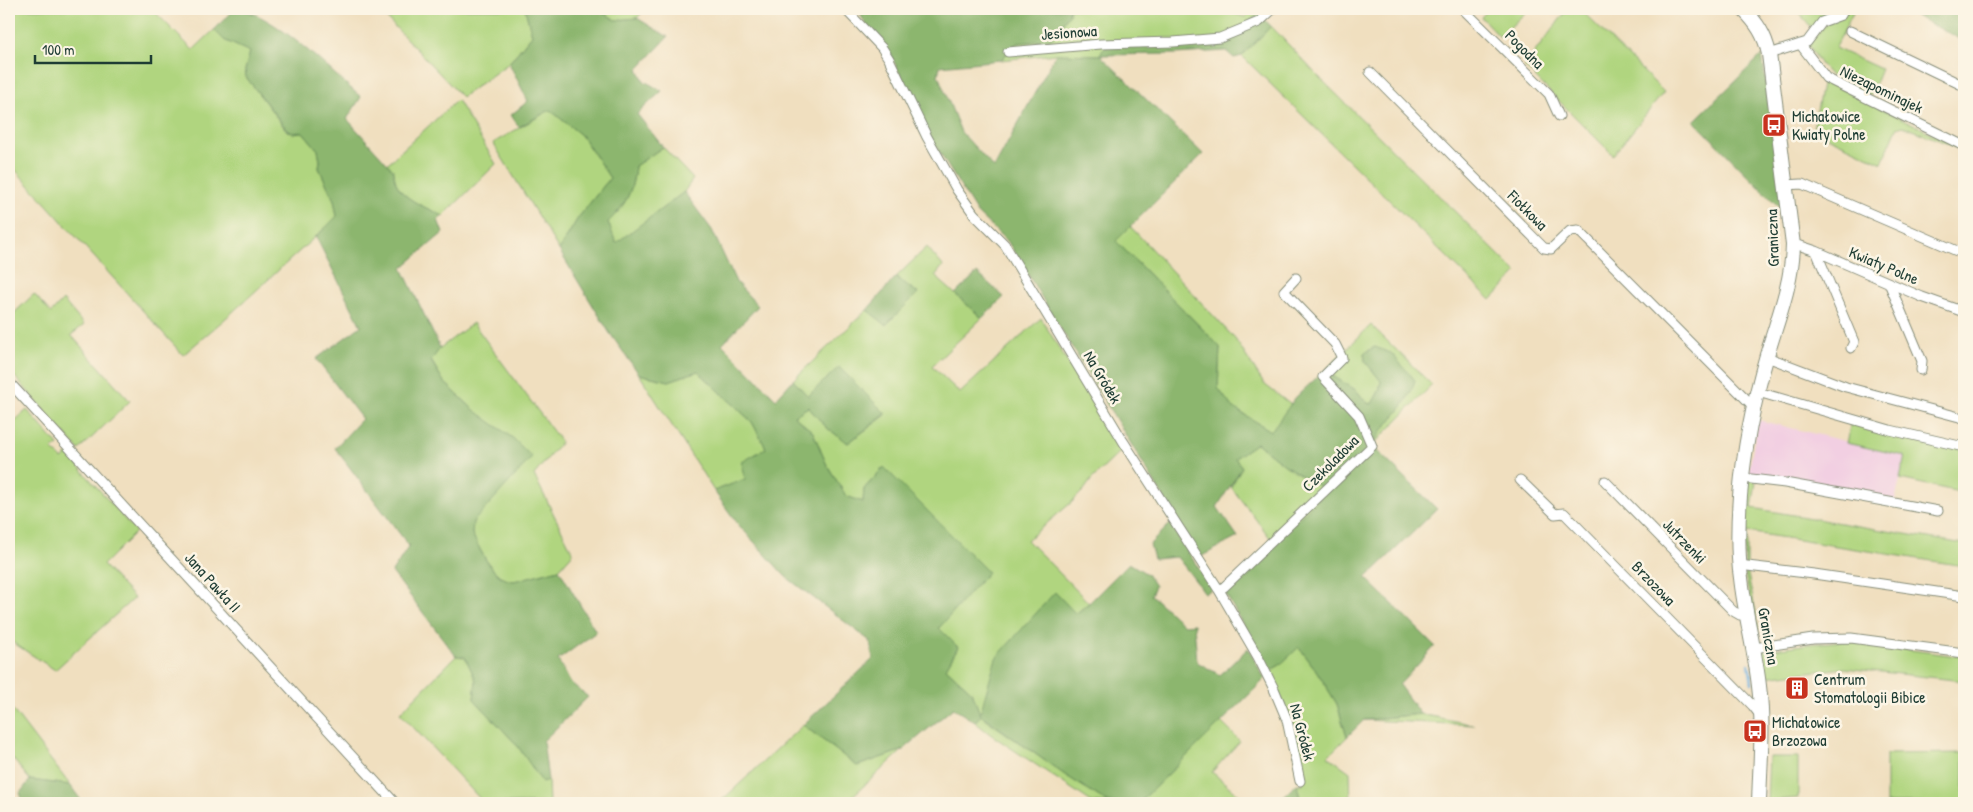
<svg xmlns="http://www.w3.org/2000/svg" width="1973" height="812" font-family="'Patrick Hand',sans-serif">
<style>
.built{fill:#f2cfe2}
.green{fill:#b0d57f;stroke:#68895a}
.forest{fill:#8cb66e;stroke:#567a51}
.lines{fill:none;stroke-linecap:round;stroke-linejoin:round}
.stream{stroke:#69aede;stroke-width:2.5}
.street-casing{stroke:#888e7a;stroke-width:11}
.secondary-casing{stroke:#888e7a;stroke-width:16}
.street{stroke:#fff;stroke-width:9}
.secondary{stroke:#fff;stroke-width:14}
.labels{text-anchor:middle;dominant-baseline:central;stroke-width:5;stroke-linejoin:round;paint-order:stroke}
.street-label{font-size:16px;fill:#1f3d34;stroke:#fcf5e5}
.poi-label{font-size:16px;fill:#1f3d34;stroke:#fcf5e5;text-anchor:start}
</style>
<rect width="100%" height="100%" fill="#fcf5e5"/>
<filter id="ink" filterUnits="userSpaceOnUse"><feTurbulence type="fractalNoise" baseFrequency=".02" numOctaves="2"/><feDisplacementMap in="SourceGraphic" scale="10" xChannelSelector="R" yChannelSelector="G"/><feConvolveMatrix kernelMatrix="1 2 1 2 8 2 1 2 1" color-interpolation-filters="sRGB"/></filter>
<filter id="wash" filterUnits="userSpaceOnUse"><feTurbulence type="fractalNoise" baseFrequency=".0096" numOctaves="4" result="noise"/><feDisplacementMap in="SourceGraphic" scale="20" xChannelSelector="R" yChannelSelector="G"/><feGaussianBlur stdDeviation="1.12" result="paint"/><feColorMatrix in="noise" values="0 0 0 0 0 0 0 0 0 0 0 0 0 0 0 0 0 1.4 0 .05"/><feComposite in="paint" operator="in"/></filter>
<g filter="url(#wash)">
<rect width="100%" height="100%" fill="#f0dfbf"/>
<path class="built" d="M1758 420 1906 456 1895 500 1748 476Z"/>
<path class="green" d="M9 9H152L193 50 214 30 224 40 250 52 245 70 246 77 287 131 293 133 303 132 318 150 320 161 319 168 334 200 337 217 226 318 183 355 9 163V35L15 28 9 21Z
M378 9H525L532 35 509 63 462 97Z
M596 9H646L637 18 616 20Z
M1069 9H1219L1245 17 1252 9H1266L1222 41 1099 55 1056 54 1001 60 1017 43 1051 40 1069 14Z
M1489 9H1525L1527 11 1500 37 1481 17Z
M1568 9H1580L1664 92 1613 155 1524 66Z
M1803 9H1835L1838 12 1813 29 1799 13Z
M1848 9H1855L1835 48 1881 69 1870 96 1834 79 1821 65 1808 44 1826 24Z
M1271 26 1315 73 1517 273 1491 300 1242 56Z
M1823 80 1964 149V152L1946 143 1903 126 1897 128 1882 163 1813 130Z
M457 100 496 164 443 216C424 206 393 197 394 171L387 164Z
M550 110 581 135 610 178 578 218 559 250 493 143Z
M663 147 693 179 684 192 616 244 608 222C626 205 633 191 635 166Z
M1130 226 1235 339 1264 384 1291 405 1271 431 1232 407 1218 389 1220 347 1116 241Z
M927 247 943 266 935 276 982 318 932 366 960 393 1041 318 1121 451 1091 480 1084 490 1072 502 1027 540 1089 603 1075 614 1055 593 980 715 1065 775 1109 803H1093L990 734 975 722 980 715 972 692 946 668 958 647 939 628 884 467 864 489 863 502 846 496 826 463 813 432 793 416 808 407 827 428 848 443 886 415 808 397 793 380 867 310 886 324 918 293 896 277Z
M34 294 51 313 63 300 84 325 71 335 130 401 79 450 9 370V318Z
M473 323 561 442 534 475 573 553 559 569 514 581C492 580 481 550 472 534L473 522V409L444 382 431 360 440 348Z
M1371 325 1432 385 1372 446 1380 430 1395 416 1375 347 1364 353 1365 361 1381 381 1379 391 1372 404 1367 403 1356 390 1331 375 1327 368Z
M698 371 752 422 766 448 746 479 714 491 639 374 669 381Z
M27 410 58 445 52 449 62 459 68 454 136 532 103 565 134 598 55 670 9 640V572L10 571 9 569V426Z
M1851 422 1964 449V493L1900 479 1905 456 1846 443Z
M1257 443 1286 466 1327 491 1274 543 1231 487 1242 467 1235 458Z
M1748 476 1756 482 1752 508 1964 544V566L1747 532V570L1758 623 1759 644 1745 575 1744 516Z
M1844 641 1964 657V681L1844 668 1764 677 1760 651 1809 644Z
M1298 646 1316 670 1337 704 1347 737 1328 756 1350 772 1351 803H1301L1297 784H1303L1291 720 1269 671 1280 665Z
M456 656 465 657 476 680 474 699 517 745 542 781 548 780 549 803H484L400 713Z
M12 709 70 785 30 780 9 754V713Z
M1420 714 1475 725 1364 720Z
M1221 722 1240 741 1212 772 1248 803H1139Z
M803 725 857 766 903 750 845 803H719Z
M1964 753V803H1886V754Z
M1769 757H1798V798L1767 801Z"/>
<path class="forest" d="M235 9C270 9 333 74 361 97L347 119 394 171C393 197 424 206 443 216L438 220 443 233 402 268 440 348 431 361 444 382 473 409 514 439 532 457 473 522 472 534C481 550 492 580 514 581L559 569 596 632 558 660 570 682 588 697 543 741 548 780 542 782 517 745 474 699 476 680 465 657 456 656 392 572 409 546 335 448 362 419 316 359 361 326 316 237 337 216 334 200 319 168 320 161 318 150 303 132 293 133 288 131 246 77 245 70 250 52 224 40 214 30Z
M525 9H596L616 20 637 18 668 37 638 69 644 81 662 91 637 114 663 147 635 166C633 191 626 205 608 222L616 243 684 192 712 230 736 282 758 306 722 344 776 399 793 380 808 396 839 367 886 414 848 443 827 428 808 407 794 416 813 432 826 463 846 496 863 502 864 489 884 467 988 572 939 628 958 647 946 668 972 692 980 714 996 658 1055 592 1076 614 1089 603 1129 563 1147 574 1155 586 1151 595 1184 625 1194 624 1197 662 1220 675 1248 648 1265 679 1139 803H1109L1065 775 981 715 975 722 953 708 903 750 857 766 803 725 873 659 870 641 785 576 737 523 714 491 745 479 742 462 766 448 752 422 698 371 669 381 639 374 609 332 559 250 578 218 610 178 581 135 550 110 519 127 511 115 528 101 509 63 532 35Z
M857 9H1069V14L1051 40 1017 43 1001 60 940 66 938 75 961 132 994 168 1056 54 1099 55 1107 45 1221 41 1260 15 1271 26 1242 56 1234 58 1226 51 1175 54 1100 55 1203 154 1116 241 1220 347 1218 388 1232 407 1271 431 1296 397 1327 368 1331 375 1356 390 1367 403 1372 404 1379 391 1381 381 1365 361 1364 353 1375 347 1391 353 1415 380C1407 410 1386 420 1372 446L1437 509 1366 578 1435 646 1399 685 1420 714 1364 720 1347 737 1337 704 1316 670 1299 647 1280 665 1269 671 1224 591 1327 491 1286 466 1257 443 1235 458 1242 467 1217 507 1238 537 1200 557 1008 242 977 213 930 137 890 53 867 26Z
M1902 9H1964V41Z
M1762 55 1783 211 1694 121Z
M977 273 1004 297 982 318 955 294Z
M896 277 918 293 886 325 867 310Z
M1170 524 1212 589 1205 593 1177 557 1154 559 1150 544Z
M30 780 70 785 83 803H24L20 793Z
M1297 784 1301 803H1276Z"/>
<g class="lines">
<path class="stream" d="M1749 664 1752 683
M1752 803 1754 717"/>
</g>
</g>
<g filter="url(#ink)">
<g class="lines">
<g class="street-casing">
<path id="street" d="M845 9 882 48 889 59 927 137 957 190 974 214 1005 245 1123 441 1219 590 1258 657 1274 689 1287 720 1300 781
M1463 9 1549 94 1559 116
M1850 31 1964 86
M1800 44 1826 78 1964 146
M1008 52 1101 44 1173 42 1220 38 1259 22 1273 9
M1769 54 1807 42 1822 22 1841 15 1844 9
M1370 72 1544 248 1551 249 1570 231 1578 230 1754 407
M1785 185 1802 184 1964 254
M1793 245 1801 246 1816 251 1922 297 1964 312
M1816 251 1854 342 1851 348
M1889 283 1922 361 1921 370
M1767 357 1846 387 1963 418
M9 382 395 803
M1758 392 1890 430 1964 447
M1743 478 1785 483 1938 511
M1520 480 1555 514 1564 513 1753 706 1760 715
M1605 481 1733 611 1740 615H1748
M1739 565 1814 574 1964 596
M1219 590 1224 587 1372 446 1359 416 1323 377 1342 358 1335 344 1284 291 1296 278
M1754 648 1813 639 1851 638 1964 653"/>
</g>
<g class="secondary-casing">
<path id="secondary" d="M1743 9C1757 23 1765 35 1769 54L1793 245C1792 284 1778 318 1767 355 1754 400 1744 449 1740 496 1738 523 1737 551 1741 578 1745 615 1755 650 1759 686 1764 725 1760 765 1759 803"/>
</g>
<use href="#street" class="street"/>
<use href="#secondary" class="secondary"/>
</g>
</g>
<defs>
<g id="bus-square" transform="scale(1.25)"><rect x="-9" y="-9" width="18" height="18" rx="4" fill="#c8321e" stroke="#fcf5e5"/><path d="M-5-6H5V4H4V6H2V4H-2V6H-4V4H-5ZM-3.5-4V0h7V-4ZM-3.5 1.2v1.5H-2V1.2ZM2 1.2v1.5H3.5V1.2Z" fill="#fff"/></g>
<g id="building-square" transform="scale(1.25)"><rect x="-9" y="-9" width="18" height="18" rx="4" fill="#c8321e" stroke="#fcf5e5"/><path d="M-4-6H4V6H1V3H-1V6H-4ZM-2.5-4.3h1.7v1.8h-1.7ZM.8-4.3h1.7v1.8H.8ZM-2.5-1h1.7V.8h-1.7ZM.8-1h1.7V.8H.8Z" fill="#fff"/></g>
</defs>
<g fill-rule="evenodd">
<use href="#bus-square" x="1774" y="125"/>
<use href="#building-square" x="1797" y="688"/>
<use href="#bus-square" x="1755" y="731"/>
</g>
<g class="labels">
<g class="street-label">
<text transform="translate(1069 32) rotate(-4)">Jesionowa</text>
<text transform="translate(1525 49) rotate(45)">Pogodna</text>
<text transform="translate(1882 89) rotate(26)">Niezapominajek</text>
<text transform="translate(1528 210) rotate(45)">Fiołkowa</text>
<text transform="translate(1772 238) rotate(-92)">Graniczna</text>
<text transform="translate(1884 265) rotate(23)">Kwiaty Polne</text>
<text transform="translate(1103 377) rotate(59)">Na Gródek</text>
<text transform="translate(1330 463) rotate(-45)">Czekoladowa</text>
<text transform="translate(1685 541) rotate(46)">Jutrzenki</text>
<text transform="translate(213 582) rotate(48)">Jana Pawła II</text>
<text transform="translate(1654 583) rotate(46)">Brzozowa</text>
<text transform="translate(1769 636) rotate(80)">Graniczna</text>
<text transform="translate(1303 732) rotate(75)">Na Gródek</text>
</g>
<g class="poi-label">
<text x="1792" y="116">Michałowice<tspan x="1792" dy="18">Kwiaty Polne</tspan></text>
<text x="1814" y="679">Centrum<tspan x="1814" dy="18">Stomatologii Bibice</tspan></text>
<text x="1772" y="722">Michałowice<tspan x="1772" dy="18">Brzozowa</tspan></text>
</g>
</g>
<rect width="1973" height="812" fill="none" stroke="#fcf5e5" stroke-width="30"/>
<path d="M35 55v8h116v-8" fill="none" stroke="#1f3d34" stroke-width="2.5"/>
<text x="42" y="55" font-size="15" fill="#1f3d34" stroke="#fcf5e5" stroke-width="4" paint-order="stroke">100 m</text>
</svg>
